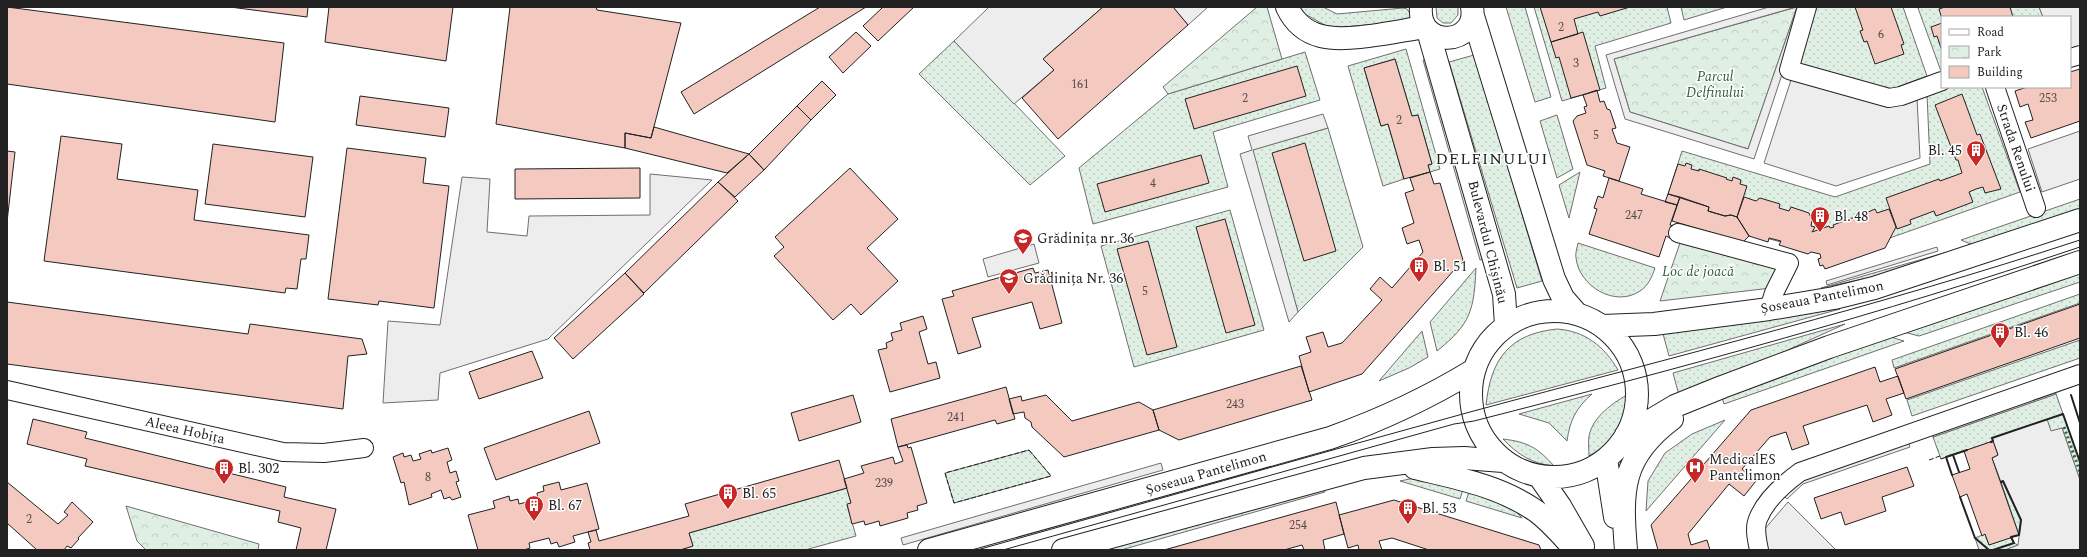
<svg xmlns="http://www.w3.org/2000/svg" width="2087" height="557" font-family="Spectral,serif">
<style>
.grass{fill:url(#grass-dots);stroke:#6f6f6f}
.park{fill:url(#park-crowns);stroke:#6f6f6f}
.parking{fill:#ededed;stroke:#6f6f6f}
.building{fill:#f3c9c0;stroke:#222}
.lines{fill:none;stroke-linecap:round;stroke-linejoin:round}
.minor-casing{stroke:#222;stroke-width:20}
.major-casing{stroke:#222;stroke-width:24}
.minor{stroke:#fff;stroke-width:18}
.major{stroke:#fff;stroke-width:22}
.tram{stroke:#222;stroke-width:1}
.hedge{stroke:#2f5e38;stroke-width:3;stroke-dasharray:2 3;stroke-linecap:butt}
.fence{stroke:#222;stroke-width:1;stroke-dasharray:5 2;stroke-linecap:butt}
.wall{stroke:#222;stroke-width:2}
.labels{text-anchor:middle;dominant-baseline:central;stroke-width:3;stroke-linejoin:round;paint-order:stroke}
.number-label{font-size:12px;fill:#564c4a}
.park-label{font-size:14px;font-style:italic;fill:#2f5e38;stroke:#fff}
.street-label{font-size:14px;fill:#222;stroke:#fff}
.poi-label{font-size:14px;fill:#222;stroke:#fff;text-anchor:start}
.quarter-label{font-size:16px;letter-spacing:1px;fill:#222;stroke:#fff}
</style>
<defs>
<pattern id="grass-dots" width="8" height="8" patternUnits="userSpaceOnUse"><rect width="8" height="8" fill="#e0efe3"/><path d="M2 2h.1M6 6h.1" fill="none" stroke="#c0cdc2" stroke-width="1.8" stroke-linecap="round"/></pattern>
<pattern id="park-crowns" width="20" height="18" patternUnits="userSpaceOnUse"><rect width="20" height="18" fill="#e0efe3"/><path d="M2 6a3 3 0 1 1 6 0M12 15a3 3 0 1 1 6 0" fill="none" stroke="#c0cdc2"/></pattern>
</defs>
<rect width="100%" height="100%" fill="#fff"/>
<path class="grass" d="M1300 7H1323L1337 14 1403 8 1407 9 1411 15 1410 18 1404 22 1330 28 1305 14Z
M1436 7H1458V15L1451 23H1443L1437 18Z
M1506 7H1525L1551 97 1535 102Z
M1534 7H1667L1671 23 1595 46 1606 88 1562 101Z
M1681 7H1727L1684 20Z
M1814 7H1903L1927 76 1892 89 1882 88 1797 65Z
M1922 7H2039L2043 17H1942V74L1918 8Z
M954 41 1065 156 1030 185 919 74Z
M1406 49 1440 169 1430 172 1428 165 1432 164 1418 115 1412 116 1395 59 1364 68 1381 126 1388 124 1404 179 1383 186 1348 66Z
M1305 52 1320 100 1213 132 1228 187 1093 224 1079 168 1168 94Z
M1474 55 1542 281 1517 288 1449 62Z
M1427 59 1484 259 1480 260 1423 60Z
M1946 87H1982L2020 192 1836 257 1663 210 1682 151 1835 197 1930 164 1927 94Z
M1557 115 1573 169 1557 178 1540 121Z
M1328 128 1363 247 1298 312 1252 150Z
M1580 172 1569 218 1559 185Z
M2080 199V213L1980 248 1961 240Z
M1230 210 1264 330 1134 367 1101 246Z
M1578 243 1655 268C1652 277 1648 286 1640 291 1615 308 1579 286 1576 258 1575 254 1577 248 1578 243Z
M1951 251 1954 253 1872 277 1821 288Z
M1476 268C1474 310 1471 324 1437 351L1430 322Z
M2080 268V282L1919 336 1896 330Z
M2080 294V303L1894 368 1892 360Z
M1840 309 1669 356 1662 330Z
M1845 324 1680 399 1673 373Z
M1557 329C1585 331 1604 346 1618 370L1486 405C1491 359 1509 334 1557 329Z
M1422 331 1428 357 1409 368 1379 381Z
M1884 335 1904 341 1724 404 1720 392Z
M2080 340V358L1912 416 1907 400Z
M1630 393C1624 426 1618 439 1589 456 1589 450 1588 442 1589 436 1593 416 1613 403 1630 393Z
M1592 394C1576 408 1570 420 1567 441L1549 423 1519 414Z
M2056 394 2080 462V480L2062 428 2051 432 1993 438V441L1941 459 1933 437Z
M1725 420 1646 511 1648 481 1665 453 1692 434Z
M1503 439C1528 442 1538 448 1554 466 1533 464 1518 455 1503 439Z
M1029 450 1051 476 954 503 945 473Z
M1429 475 1465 483 1460 499 1400 481Z
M1322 481 1325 492 1121 550H1078Z
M2003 481 2021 520 2019 535 2001 482Z
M1471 485 1502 496 1522 518 1466 501Z
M847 488 851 503 847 505 856 536 805 550H680L693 546 689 533Z
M1985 534 1989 545 2011 537 2014 543 2018 545 2005 550H1979L1975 538Z"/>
<path class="park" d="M1257 7H1267L1282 59 1168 94 1163 87Z
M1797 7 1748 149 1630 112 1614 59Z
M1681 240 1778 266 1771 288 1660 301Z
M126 506 259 544 258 550H146L137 541Z"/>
<path class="parking" d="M989 7H1103L1044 58 1054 70 1014 104 954 41Z
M1173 7H1208L1188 25Z
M1769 7H1796L1614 59 1630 112 1748 149 1797 7 1804 8 1754 159 1625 119 1606 55Z
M2039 7H2080V47L2070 50V17H2043Z
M1791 80 1917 98 1920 158 1836 186 1764 163Z
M1323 114 1328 128 1253 150 1298 312 1289 322 1240 154 1252 150 1248 136Z
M2080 131V179L2042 192 2028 149Z
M650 174 712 180 548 339 440 373 438 400 383 403 388 321 440 325 462 177 490 179 487 232 527 236 529 216 650 215Z
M1034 244 1039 263 988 277 983 259Z
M1937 247 1938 251 1827 285 1826 281Z
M2053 386 2056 394 1933 437 1930 428Z
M2047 419 2051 431 2062 428 2080 480V550H2005L2018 545 2021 520 2003 482H2001L1992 458 1998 455 1992 438Z
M1907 438 1910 447 1803 484 1787 499 1781 493 1795 479Z
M1161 463 1163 470 903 545 901 538Z
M1788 502 1836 550H1766L1763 531Z"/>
<path class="building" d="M7 7 284 43 275 122 7 84Z
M230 7H308L307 17Z
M329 7H453L446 61 325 42Z
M510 7H596L597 10 681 23 651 138 625 133V148L496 124Z
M820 7H866L694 114 681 92Z
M883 7H914L878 41 863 26Z
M1103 7H1173L1188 25 1058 139 1022 98 1054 70 1043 59Z
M1540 7H1630L1600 16 1598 12 1574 19 1578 34 1551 42Z
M1855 7H1891L1904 44 1901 45 1904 54 1875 64 1867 41 1864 42 1860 31 1863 30Z
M1945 7H2010L2013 17H1942V19L1939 9Z
M1942 23V51L1937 36 1934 37 1931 27Z
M856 32 871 46 843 73 829 57Z
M1583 32 1600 90 1571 98 1559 57 1556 58 1551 42Z
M1395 59 1412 116 1418 115 1432 164 1428 165 1430 172 1404 179 1388 124 1381 126 1364 68Z
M1297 66 1306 96 1194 129 1185 99Z
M2080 69V121L2031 138 2025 122 2033 120 2028 104 2020 107 2015 91 2027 87H2070V72Z
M822 81 836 95 811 120 797 106Z
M1597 90 1600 102 1604 101 1607 109 1610 110 1616 128 1612 129 1617 143 1630 147 1619 181 1603 176 1605 171 1587 165 1573 121 1577 116 1586 113 1584 107 1587 106 1583 95Z
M1962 94 1977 135 1980 134 2001 189 1985 193 1983 187 1976 189 1969 192 1973 202 1936 216 1934 211 1910 220 1911 224 1897 229 1886 198 1939 179 1940 181 1962 173 1958 160H1956L1935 105Z
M360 96 449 108 445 137 356 125Z
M797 106 811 120 764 170 749 154Z
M654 127 749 154 727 173 625 148V133L651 138Z
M61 136 122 144 117 179 198 190 194 220 309 235 306 259H301L297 289 286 288 285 293 44 261Z
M1305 143 1336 251 1304 261 1272 153Z
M213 144 313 157 305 217 205 204Z
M347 148 426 158 423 183 449 186 434 308 379 301 378 305 328 299Z
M7 151 15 152 7 222Z
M749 154 764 170 735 197 718 182Z
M1201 155 1209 183 1105 212 1097 184Z
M1686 163 1692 165 1691 169 1699 171V169L1727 178 1726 179 1732 181 1733 177 1741 180 1740 184 1747 186 1737 217 1731 215 1725 216 1708 211 1709 207 1668 194 1678 164 1685 166Z
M640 168V198L515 199V169Z
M850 168 898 219 867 248 898 281 861 315 851 304 833 320 774 256 784 247 775 237Z
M1430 172 1434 184 1440 183 1463 260 1362 374 1309 392 1299 356 1311 352 1306 337 1323 332 1328 347 1342 343 1382 300 1370 289 1380 277 1392 288 1423 252 1419 240 1407 244 1402 228 1414 223 1405 193 1414 190 1410 178Z
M1609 178 1643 189 1641 194 1677 205 1670 225 1674 226 1670 238 1666 236 1659 257 1589 234 1597 209 1594 208 1598 196 1603 198Z
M718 182 738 201 644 293 625 273Z
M1668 194 1680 197 1677 205 1665 202Z
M1680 197 1709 207 1708 211 1725 216 1731 215 1737 217 1749 236 1743 242 1672 221Z
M1744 197 1756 201 1760 198 1780 204 1779 208 1789 211 1791 207 1809 213 1812 220 1811 226 1815 227 1812 232 1829 226 1830 228 1834 227 1833 225 1863 214 1864 217 1868 215 1866 213 1875 209 1877 213 1889 209 1896 227 1885 248 1825 269 1823 265 1820 266 1818 259 1821 258 1820 254 1811 252 1808 254 1779 245 1781 241 1769 238 1768 242 1749 236 1737 217Z
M1225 219 1255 325 1226 333 1196 227Z
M1148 241 1177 347 1147 355 1117 249Z
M1033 268 1035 273 1048 270 1062 323 1040 329 1032 302 972 318 981 347 958 354 942 299 954 296 952 291Z
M625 273 644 294 573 359 554 338Z
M7 302 248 334 250 324 362 339 367 354 348 356 343 409 7 364Z
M2080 304V338L1906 399 1895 369Z
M923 316 927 329 919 332 928 364 936 362 940 378 890 392 878 350 887 348 886 343 893 340 891 333 902 330 900 323Z
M532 351 543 378 479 399 469 372Z
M1301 366 1312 400 1179 440 1159 430 1153 410Z
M1875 367 1880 382 1898 376 1904 393 1886 399 1892 415 1873 422 1867 405 1803 426 1809 444 1792 450 1786 432 1770 437 1742 469 1756 481 1744 496 1729 484 1688 534 1691 545 1707 540 1710 550H1658L1651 525 1751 410Z
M1006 387 1015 419 997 424 995 420 898 447 891 419Z
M853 395 861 422 799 441 791 413Z
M1046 395 1072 421 1139 402 1153 410 1159 430 1064 457 1032 427 1031 422 1025 418 1024 412 1013 414 1009 399 1021 396 1022 401Z
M589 411 600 443 496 480 484 448Z
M33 419 87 432 85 438 286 487 284 497 336 509 326 550H296L301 528 278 522 280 511 85 466 87 459 27 444Z
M1993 441 1998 455 1992 458 2019 535 1989 545 1985 534 1982 536 1967 494 1960 497 1952 475 1970 469 1964 451Z
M907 445 908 448 911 447 927 503 917 506 918 510 907 513 908 518 880 526 879 521 865 525 864 521 852 524 847 504 851 503 844 479 864 473 861 466 893 457 895 464 903 461 898 447Z
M448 448 452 460 447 462 450 473 456 471 459 481 456 482 461 497 452 500 450 497 444 499 441 490 431 494 432 497 409 505 404 482 401 483 393 457 403 453 404 457 411 455 413 461 421 459 419 454 431 450 432 453Z
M839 460 847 488 689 533 693 546 680 550H590L588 543 591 542 588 532 596 530 599 541 689 516 685 504Z
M1907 467 1914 486 1882 497 1886 511 1845 525 1841 512 1821 519 1814 498Z
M7 482 58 524 68 515 64 512 72 502 93 522 78 538 79 539 71 548 67 546 64 550H37L7 523Z
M559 482 561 490 587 483 599 529 573 536 575 542 559 547 557 542 551 544 549 538 529 543 530 548 524 550H478L468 515 495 508 493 501 509 496 510 501 518 499 519 504 538 499 537 493 544 491 543 486Z
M1394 500 1539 545 1541 550H1429L1392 538 1379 541 1382 550H1359L1358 545 1348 548 1339 515Z
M1336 502 1344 534 1323 540 1325 550H1304L1302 545 1284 550H1164Z"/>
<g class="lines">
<g class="minor-casing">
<path id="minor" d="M1807 7 1789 70 1889 98 1901 96 1942 81
M2070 58 2080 55
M1995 87 2036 208
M1678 233 1789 263 1774 293 1769 309
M7 390 283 452 324 453 364 448
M1759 550C1757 540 1754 528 1758 519 1765 501 1785 483 1800 472L2080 374"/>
</g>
<g class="major-casing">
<path id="major" d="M1287 7C1294 22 1305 32 1321 36 1347 43 1397 31 1425 27
M1421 7C1417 50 1479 46 1472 7
M1473 16 1554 279 1563 298 1577 314
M1428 31 1504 294 1506 325
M1471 394a83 83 0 1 1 166 0a83 83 0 1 1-166 0Z
M1602 326 1654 324 1769 309 1834 298 1874 288 2080 220
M1626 435 1675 406 1722 387 1829 347 2080 262
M1606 459 1615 517
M1415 468C1457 478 1500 486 1536 511 1551 522 1563 536 1575 550
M1539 476 1560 506 1583 546
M929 550 1330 438C1381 420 1428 398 1474 370
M1063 550 1364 468 1433 459 1464 458 1503 461
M1626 550C1621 490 1621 457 1672 419"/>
</g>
<use href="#minor" class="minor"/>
<use href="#major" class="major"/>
<path class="tram" d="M977 550C1141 504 1306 457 1470 412 1674 357 1879 306 2080 240
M1003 550 1454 424 1474 421C1678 369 1881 314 2080 247"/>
<path class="hedge" d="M2064 427 2080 472"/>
<path class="fence" d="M1029 450 1051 476 954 503 945 473Z
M1929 460 1940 456 1941 459 1946 457"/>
<path class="wall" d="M2071 395 2080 423
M1991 442 1993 441 1992 438 2063 414 2080 462
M1953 455 1959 472
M1952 475 1946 457 1967 450
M1960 497 1975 538 1989 550
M1993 550 2014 543 2011 537 2019 535 2021 520 2003 481 2001 482"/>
</g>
<defs>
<g id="building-pin" transform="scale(1)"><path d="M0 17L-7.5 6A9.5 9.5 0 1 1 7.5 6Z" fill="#c62828" stroke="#fff"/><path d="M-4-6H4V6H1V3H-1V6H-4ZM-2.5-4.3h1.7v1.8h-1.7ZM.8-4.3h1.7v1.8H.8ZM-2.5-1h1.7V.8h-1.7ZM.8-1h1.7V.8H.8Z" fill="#fff"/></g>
<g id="school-pin" transform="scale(1)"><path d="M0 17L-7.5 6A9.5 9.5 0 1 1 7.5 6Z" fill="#c62828" stroke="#fff"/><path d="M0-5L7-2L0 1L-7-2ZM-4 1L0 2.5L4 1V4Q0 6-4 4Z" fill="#fff"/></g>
<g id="hospital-pin" transform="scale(1)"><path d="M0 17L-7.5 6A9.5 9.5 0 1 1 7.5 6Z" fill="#c62828" stroke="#fff"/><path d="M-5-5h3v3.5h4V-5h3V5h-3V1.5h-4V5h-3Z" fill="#fff"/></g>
</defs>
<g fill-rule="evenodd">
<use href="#building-pin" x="1976" y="150"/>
<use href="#building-pin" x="1820" y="216"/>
<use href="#school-pin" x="1023" y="238"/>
<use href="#building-pin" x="1419" y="266"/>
<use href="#school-pin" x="1009" y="278"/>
<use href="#building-pin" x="2000" y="332"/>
<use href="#hospital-pin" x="1695" y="467"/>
<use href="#building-pin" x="224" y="468"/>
<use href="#building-pin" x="728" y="493"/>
<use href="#building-pin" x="534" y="505"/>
<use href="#building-pin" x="1408" y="508"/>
</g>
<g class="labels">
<g class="number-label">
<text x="1561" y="27">2</text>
<text x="1881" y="34">6</text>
<text x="1576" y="63">3</text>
<text x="1080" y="84">161</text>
<text x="1245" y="98">2</text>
<text x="2048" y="98">253</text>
<text x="1399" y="120">2</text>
<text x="1596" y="135">5</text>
<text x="1153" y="183">4</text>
<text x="1634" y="215">247</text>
<text x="1145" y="291">5</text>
<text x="1235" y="404">243</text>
<text x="956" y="417">241</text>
<text x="428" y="477">8</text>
<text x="884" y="483">239</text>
<text x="29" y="519">2</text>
<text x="1298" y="525">254</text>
</g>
<g class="park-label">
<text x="1715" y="76">Parcul<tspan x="1715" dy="16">Delfinului</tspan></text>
<text x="1698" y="271">Loc de joacă</text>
</g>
<g class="street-label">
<text transform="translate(2016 148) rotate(71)">Strada Renului</text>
<text transform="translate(1488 242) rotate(76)">Bulevardul Chișinău</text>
<text transform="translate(1822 297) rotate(-11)">Șoseaua Pantelimon</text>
<text transform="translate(185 430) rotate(13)">Aleea Hobița</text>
<text transform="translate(1206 473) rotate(-16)">Șoseaua Pantelimon</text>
</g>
<g class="poi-label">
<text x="1962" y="150" text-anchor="end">Bl. 45</text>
<text x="1834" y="216">Bl. 48</text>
<text x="1037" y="238">Grădinița nr. 36</text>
<text x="1433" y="266">Bl. 51</text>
<text x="1023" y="278">Grădinița Nr. 36</text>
<text x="2014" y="332">Bl. 46</text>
<text x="1709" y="459">MedicalES<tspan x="1709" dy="16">Pantelimon</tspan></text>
<text x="238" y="468">Bl. 302</text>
<text x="742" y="493">Bl. 65</text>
<text x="548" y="505">Bl. 67</text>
<text x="1422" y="508">Bl. 53</text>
</g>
<g class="quarter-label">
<text x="1492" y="159">DELFINULUI</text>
</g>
</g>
<rect width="2087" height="557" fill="none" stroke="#222222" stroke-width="16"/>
<rect x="1941" y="16" width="130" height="72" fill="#ffffff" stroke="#a7a7a7"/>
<rect x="1949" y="29" width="20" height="6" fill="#ffffff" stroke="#a7a7a7"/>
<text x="1977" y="36" font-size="12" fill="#222222">Road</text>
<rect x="1949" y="46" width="20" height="12" fill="url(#park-crowns)" stroke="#a7a7a7"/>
<text x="1977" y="56" font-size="12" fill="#222222">Park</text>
<rect x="1949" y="66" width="20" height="12" fill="#f3c9c0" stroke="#a7a7a7"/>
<text x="1977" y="76" font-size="12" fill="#222222">Building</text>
</svg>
